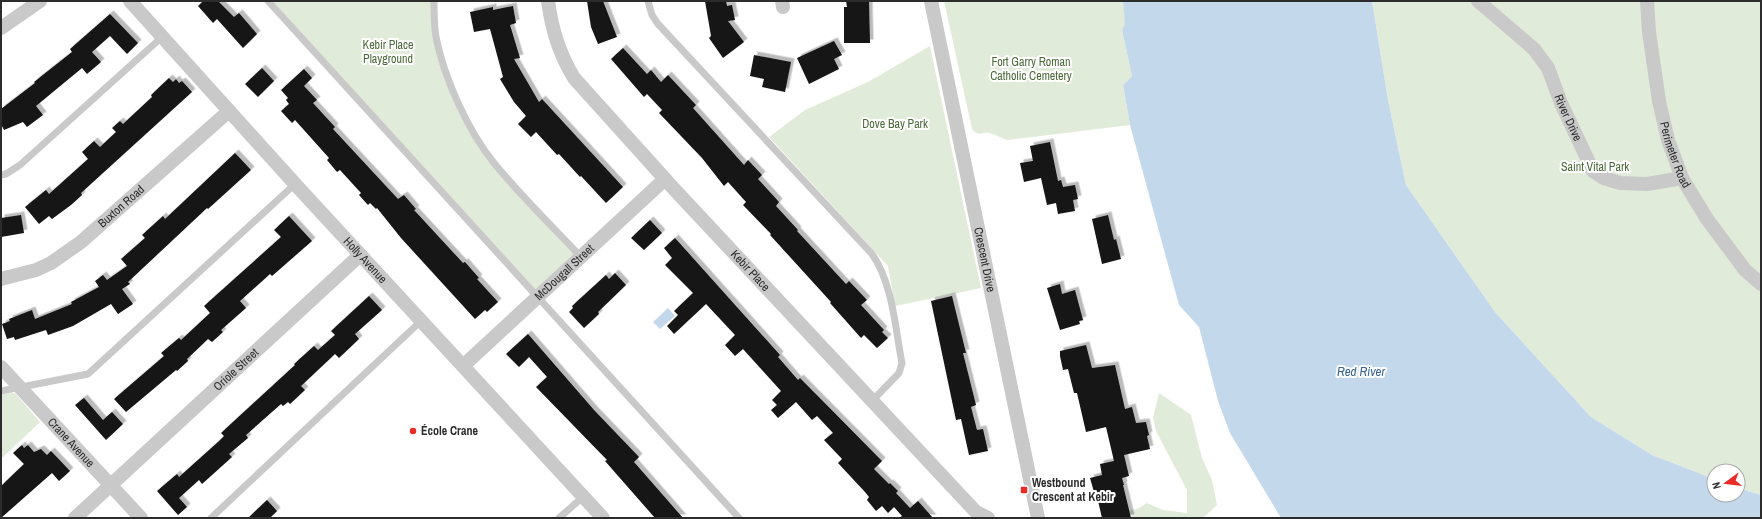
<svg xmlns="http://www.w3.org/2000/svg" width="1762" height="519" font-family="'Archivo Narrow',sans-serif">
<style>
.green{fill:#e1ebd9}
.water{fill:#c4d8ec}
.building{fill:#131313;filter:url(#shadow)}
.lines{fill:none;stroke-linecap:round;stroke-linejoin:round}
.service{stroke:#c9c9c9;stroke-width:7}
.minor{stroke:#c9c9c9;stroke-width:14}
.poi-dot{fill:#eb2b27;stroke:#fff;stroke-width:1.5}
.labels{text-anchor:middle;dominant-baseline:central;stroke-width:4;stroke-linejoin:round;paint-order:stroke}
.park-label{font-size:12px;fill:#4a6939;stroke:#fff}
.street-label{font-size:12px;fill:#2c2c2c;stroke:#fff}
.poi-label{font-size:12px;font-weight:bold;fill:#2c2c2c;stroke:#fff;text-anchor:start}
.water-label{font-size:13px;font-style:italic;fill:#386590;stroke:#fff}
</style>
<defs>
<filter id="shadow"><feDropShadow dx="3.5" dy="-3.5" stdDeviation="0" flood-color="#0004"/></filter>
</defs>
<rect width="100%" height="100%" fill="#fff"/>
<path class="green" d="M273 1H434L436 37 456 96 481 144 581 257 537 297Z
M944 1H1123L1126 24 1122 30 1132 76 1123 85 1130 125 1007 140C1001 138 995 134 989 133 981 132 978 137 972 129Z
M1372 1H1761V495L1738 488V471H1714V479L1652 455 1591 417 1495 312 1406 185 1388 100Z
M930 46 981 288 895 306 888 266 769 137 805 110 868 82Z
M15 393 40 422 1 459V394Z
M1159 393 1191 415 1202 458 1212 480 1217 505 1203 518H1098L1117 515 1139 508 1147 503 1163 510 1187 513V490L1156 431 1153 418Z"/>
<path class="water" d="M1123 1H1372L1388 100 1406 185 1495 312 1591 417 1652 455 1714 479V495H1738V488L1761 495V518H1281L1230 433 1218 401 1199 327 1179 305 1130 125 1123 85 1132 76 1122 30 1125 24Z
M668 308 675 316 660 329 653 322Z"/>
<path class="building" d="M203 1H218L234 17 239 13 257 34 243 48 217 19 213 23 198 6Z
M587 1H603L617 37 598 44 591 27Z
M705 1H726L727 6 732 5 735 20 728 21 744 42 723 58 709 38 711 36Z
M846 1H869L870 43H844V7H847Z
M513 6 516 23 510 25 520 58 514 59 539 102 542 99 623 187 606 203 581 176 580 177 559 154 557 155 536 132 531 137 518 124 526 116 514 102 500 79 503 77 490 29 474 32 470 12 493 7V10Z
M110 14 138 43 127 54 110 36 92 52 101 62 87 74 82 68 36 106 43 115 27 127 23 122 4 130 1 124V109L35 83 34 82 72 52 70 49Z
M834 41 842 55 834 59 839 69 809 84 797 58Z
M623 48 647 74 651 70 661 82 668 75 696 105 693 108 744 165 748 160 762 175 758 179 779 202 776 206 798 230 797 231 846 284 849 281 867 300 861 305 884 330 882 332 888 338 877 348 864 335 861 338 830 303 831 302 770 235 771 234 743 205 746 202 728 182 724 186 702 158 659 113 662 110 647 94 644 97 611 59Z
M754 55 791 62 785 92 762 87 764 79 750 76Z
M262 68 274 81 258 97 245 84Z
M304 69 312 78 304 86 317 100 313 103 335 127 333 129 398 199 404 195 416 209 414 210 463 263 465 262 479 278 477 279 498 302 487 312 485 310 475 319 401 238 377 208 376 209 370 203 368 205 359 195 361 193 340 170 337 172 327 160 329 158 295 120 292 123 281 111 289 104 286 100 288 98 281 90Z
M169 78 173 82 176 79 179 83 182 81 192 92 81 193 82 195 71 205 52 219 49 216 39 224 25 207 46 190 49 194 88 159 82 152 94 141 100 147 116 132 112 128 120 121 123 124 152 97 151 95Z
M1050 142 1058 181 1061 180 1063 187 1075 185 1078 199 1073 200 1075 211 1058 214 1056 203 1047 205 1041 178 1024 182 1020 163 1033 161 1030 146Z
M235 153 251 170 208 209 207 208 128 282 130 284 122 289 133 304 118 314 111 304 73 326 48 335 46 330 15 340 14 337 7 339 2 324 10 321 9 319 32 310 35 319 72 304 71 302 99 287 95 281 103 275 107 280 127 266 121 259 145 238 142 235 163 216 165 219Z
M21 215 24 233 1 237V218Z
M1108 215 1114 240 1116 239 1121 259 1102 264 1092 219Z
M289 216 312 241 272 276 270 274 240 301 246 308 221 330 223 332 212 342 208 339 187 359 188 361 177 371 176 370 126 412 114 399 164 356 161 353 179 338 181 340 210 313 204 306 281 237 274 230Z
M650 220 662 233 644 250 631 238Z
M675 238 780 355 778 357 798 380 800 378 882 461 874 469 889 484 890 483 898 491 896 493 910 508 918 501 933 518H899L902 516 894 507 888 513 882 506 876 511 867 500 869 497 865 492 838 463 842 459 824 440 833 433 817 416 812 420 796 402 778 418 771 410 777 405 772 400 781 391 743 349 735 356 725 345 735 335 706 304 674 334 667 326 678 315 674 311 693 293 665 265 672 258 664 248Z
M615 273 626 285 598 312 599 314 584 328 569 312 573 308 572 306 606 275 609 279Z
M1060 284 1062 294 1075 290 1083 320 1079 321 1080 324 1060 330 1047 288Z
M369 296 382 310 355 334 359 339 339 358 335 354 301 386 305 390 290 404 288 402 283 406 281 404 246 435 248 438 229 454 232 457 202 484 199 480 179 498 187 507 178 515 157 491 177 474 179 477 218 442 224 436 221 433 295 365 294 364 314 346 318 350 335 335 331 331Z
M952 296 966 353H963L976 405 971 407 977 430 983 429 988 451 969 455 961 419 956 420 931 301Z
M528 334 594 410 639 457 634 462 683 518H655L605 461 607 460 536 387 547 377 529 357 519 367 506 354Z
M1086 345 1092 368 1115 365 1125 409 1132 407 1136 423 1146 422 1149 435 1147 436 1150 449 1124 455 1129 476 1122 478 1124 485H1123L1131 518H1102L1096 492H1094L1090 478 1102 475 1100 464 1114 461 1106 427 1086 432 1077 393H1074L1068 369 1063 370 1060 356V351Z
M84 398 103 420 112 412 123 424 106 440 75 405Z
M22 445 24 448 28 445 34 452 41 449 47 455 51 451 70 471 59 481 52 473 1 518V486L24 464 13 453Z
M267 500 277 511 270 518H248Z"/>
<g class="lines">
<path class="service" d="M268 1 739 518
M434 1C434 13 434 26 436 37 444 78 468 131 494 163 521 196 552 226 581 257
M648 1 652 15 658 24 872 254C893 284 895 328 902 363L899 373 872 401
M1 175 6 174 20 165 162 37
M1 391 88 374 295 184
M211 518 421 321
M559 518 583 497"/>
<g class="minor">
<path id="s1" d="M130 1 295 184 603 518"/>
<path id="s2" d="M548 1C552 30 559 53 574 78L674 189 976 512 988 518"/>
<path d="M782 1 783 7"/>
<path id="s3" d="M931 1 1038 518"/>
<path id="s4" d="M1478 1 1534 49 1548 68 1561 103 1593 171 1604 178 1620 183 1647 184 1682 178"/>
<path id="s5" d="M1647 1 1649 32 1659 101 1668 140 1682 178 1707 219 1745 270 1761 284"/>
<path d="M1 28 40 1"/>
<path id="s6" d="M1 279 36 270 51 263 81 242 229 111"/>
<path id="s7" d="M463 366 665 179"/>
<path id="s8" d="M1 367 141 518"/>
<path id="s9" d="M75 518 360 255"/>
</g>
</g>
<g class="poi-dot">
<circle cx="413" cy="431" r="4"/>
<rect x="1020" y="486" width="8" height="8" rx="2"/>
</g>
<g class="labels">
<g class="park-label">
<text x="388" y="45">Kebir Place<tspan x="388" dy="14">Playground</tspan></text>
<text x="1031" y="62">Fort Garry Roman<tspan x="1031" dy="14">Catholic Cemetery</tspan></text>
<text x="895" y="124">Dove Bay Park</text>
<text x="1595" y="167">Saint Vital Park</text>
</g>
<g class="street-label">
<text stroke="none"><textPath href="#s4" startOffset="151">River Drive</textPath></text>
<text stroke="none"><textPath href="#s5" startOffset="157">Perimeter Road</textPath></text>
<text stroke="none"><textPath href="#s6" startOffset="143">Buxton Road</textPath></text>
<text stroke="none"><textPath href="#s1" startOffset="350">Holly Avenue</textPath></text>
<text stroke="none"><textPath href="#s3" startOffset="264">Crescent Drive</textPath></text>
<text stroke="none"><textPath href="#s2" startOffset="343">Kebir Place</textPath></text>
<text stroke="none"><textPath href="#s7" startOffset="138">McDougall Street</textPath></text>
<text stroke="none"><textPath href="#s9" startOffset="219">Oriole Street</textPath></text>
<text stroke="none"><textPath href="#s8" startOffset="103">Crane Avenue</textPath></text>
</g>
<g class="poi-label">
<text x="421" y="431">École Crane</text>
<text x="1032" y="483">Westbound<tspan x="1032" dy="14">Crescent at Kebir</tspan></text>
</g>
<g class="water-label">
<text x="1361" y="371">Red River</text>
</g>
</g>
<rect width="1762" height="519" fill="none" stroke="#2c2c2c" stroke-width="4"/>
<g transform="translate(1726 483) rotate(255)"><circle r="19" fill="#ffffff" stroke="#ababab"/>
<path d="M0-3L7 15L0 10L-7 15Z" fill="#eb2b27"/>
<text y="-6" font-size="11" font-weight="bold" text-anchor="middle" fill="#2c2c2c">N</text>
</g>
</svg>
